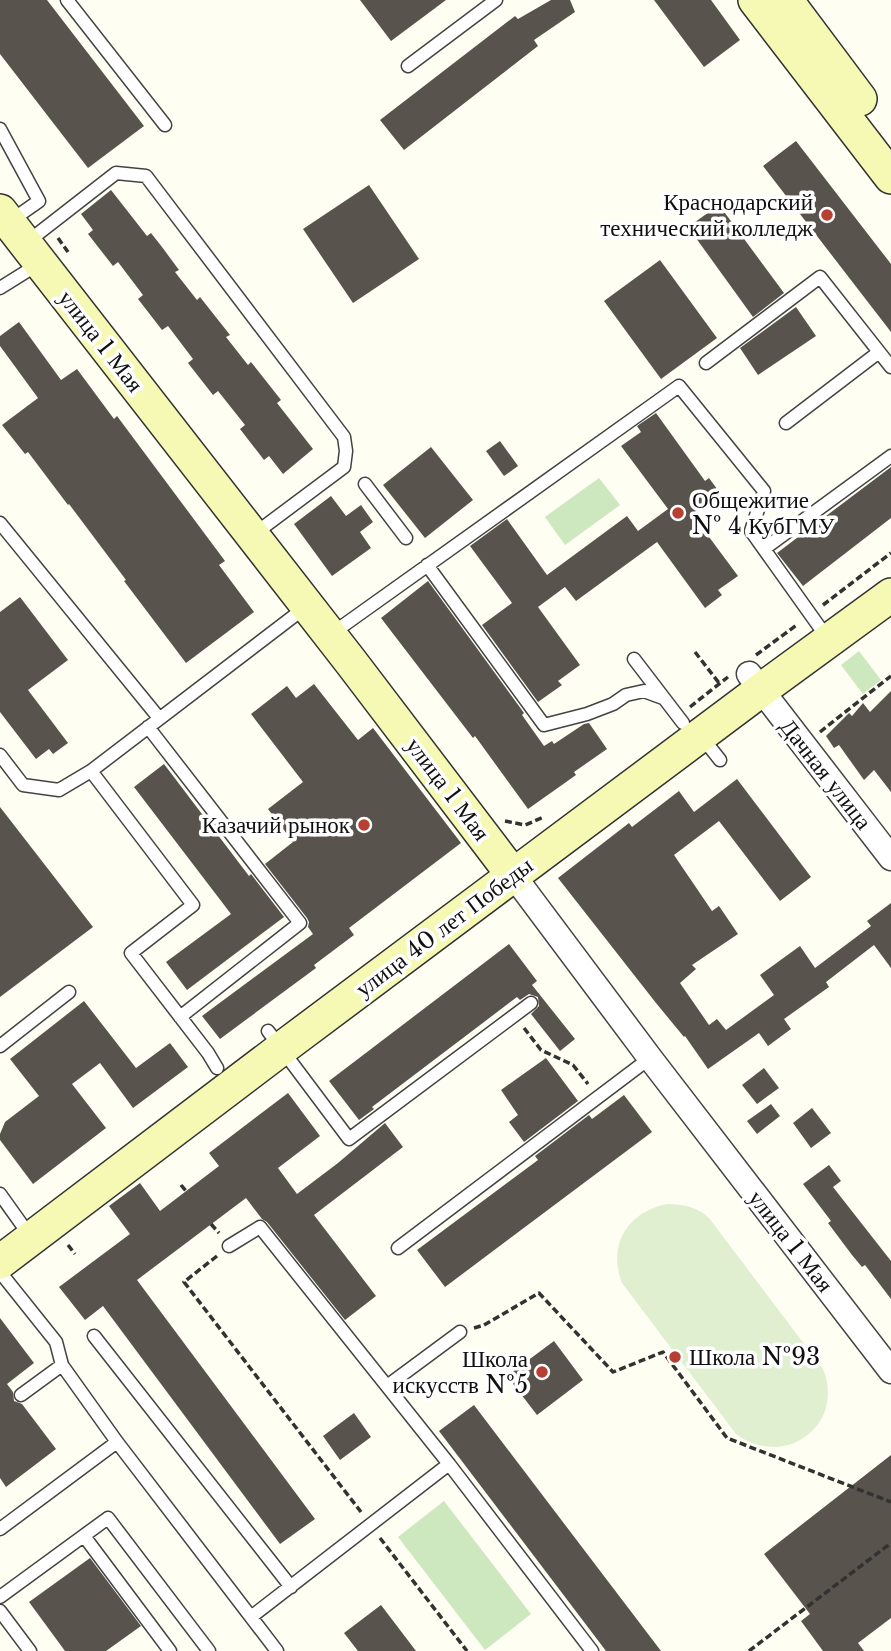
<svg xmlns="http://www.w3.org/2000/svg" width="891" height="1651" font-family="'Libre Baskerville',serif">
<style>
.green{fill:#cde7be}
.pitch{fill:#dfefcf}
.building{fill:#58534d}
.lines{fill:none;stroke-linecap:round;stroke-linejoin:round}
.lane-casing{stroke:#434343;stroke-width:15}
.street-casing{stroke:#434343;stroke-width:27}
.secondary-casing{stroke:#323232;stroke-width:36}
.path{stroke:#323232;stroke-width:3.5;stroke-dasharray:7 3.5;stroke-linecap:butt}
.lane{stroke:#fff;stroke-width:12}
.street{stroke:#fff;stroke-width:24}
.secondary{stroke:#f6f9b3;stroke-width:33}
.poi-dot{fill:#b64031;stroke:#fff;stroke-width:2.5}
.labels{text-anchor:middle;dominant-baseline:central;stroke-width:7;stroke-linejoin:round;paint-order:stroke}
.poi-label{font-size:23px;fill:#101010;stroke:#fff;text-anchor:end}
.street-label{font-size:23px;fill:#101010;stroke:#fff}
</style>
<rect width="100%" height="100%" fill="#fefef3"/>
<path class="green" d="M599 478 620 505 565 545 545 517Z
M859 651 881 680 863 694 841 665Z
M444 1501 531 1614 485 1650 398 1537Z"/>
<path class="pitch" d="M667 1204C684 1204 697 1207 709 1218L823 1369C846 1425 784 1470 736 1434L622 1283C607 1244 628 1212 667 1204Z"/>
<path class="building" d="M0 0H47L144 126 88 168 0 54Z
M360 0H446L391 41Z
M551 0H570L575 12 534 40 538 46 404 150 380 120 515 16 518 19Z
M654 0H711L740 40 704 67Z
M796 141 891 264V332L763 166Z
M369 185 419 259 353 303 303 229Z
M111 190 147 236 151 233 162 247 179 270 175 272 197 300 200 297 230 335 226 337 248 365 251 362 281 400 277 403 313 449 283 474 269 456 264 460 240 429 245 425 218 391 213 395 188 363 193 359 168 326 162 330 138 299 143 295 118 262 113 266 88 234 93 230 81 214Z
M719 205 784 293 753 317 688 227Z
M660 260 717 338 661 379 604 301Z
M796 307 816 336 758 375 740 348Z
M19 322 61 380 77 369 114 419 117 416 225 561 219 565 254 612 186 663 124 581 126 580 69 504 68 505 28 452 25 454 2 425 38 398 0 346V336Z
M656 413 705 481 709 478 720 493 692 514 738 576 718 590 722 595 705 608 657 542 576 601 565 587 538 607 580 665 558 681 562 685 538 702 482 625 512 603 470 546 507 519 547 575 627 516 638 531 668 509 621 446 641 432 637 426Z
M500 441 518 466 504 476 486 451Z
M431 447 473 500 425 538 383 485Z
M891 467V518L803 586 777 553Z
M331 496 346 516 361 505 373 522 360 532 371 548 332 576 294 524Z
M428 581 524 713 522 715 544 746 552 741 554 744 584 724 589 723 607 749 574 772 576 775 528 809 475 736 473 738 381 618Z
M20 597 68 660 28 690 68 743 53 754 49 749 36 759 0 712V612Z
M314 684 358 740 373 728 461 843 349 928 354 935 314 965 316 968 220 1039 202 1016 313 934 308 927 309 922 307 918 265 864 293 842 268 809 303 782 251 714 287 686 296 698Z
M891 691V792L874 770 864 780 839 745 834 748 826 736 849 713 852 716 863 703 870 712Z
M164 764 249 876 251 874 284 917 187 990 166 962 231 914 134 787Z
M737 779 811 877 780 901 719 821 674 855 712 911 719 906 738 934 692 965 696 969 680 983 709 1025 717 1019 726 1030 774 995 760 975 800 946 815 968 871 926 867 921 891 903V968L874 945 826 982 829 987 784 1019 791 1029 768 1046 759 1033 708 1069 685 1036 684 1037 656 1003 558 878 629 823 632 827 679 791 694 812Z
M0 807 93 927 0 997Z
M509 944 537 981 532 985 575 1039 560 1051 531 1014 539 1006 538 997 529 994 520 1000 517 997 372 1107 374 1109 359 1120 329 1081Z
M84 1001 136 1068 170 1043 188 1067 133 1108 100 1063 72 1084 106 1128 33 1184 0 1140V1134L5 1122 39 1096 10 1059Z
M546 1058 578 1101 524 1142 509 1122 518 1115 501 1090Z
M764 1068 779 1088 757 1104 742 1085Z
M288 1093 320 1136 278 1168 297 1194 338 1163 385 1123 403 1147 314 1215 376 1296 345 1320 267 1222 262 1219 246 1198 137 1280 315 1519 280 1544 103 1306 85 1320 59 1287 130 1234 109 1206 140 1183 160 1211 219 1166 209 1153Z
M624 1095 652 1132 445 1287 417 1250 538 1160 535 1156 589 1115 592 1119Z
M771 1104 780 1116 757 1134 747 1121Z
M812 1108 831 1133 811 1148 793 1123Z
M829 1165 841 1181 833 1187 891 1261V1299L865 1265 862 1267 852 1255 828 1223 831 1221 803 1184Z
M0 1318 34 1363 7 1384 13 1392 14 1401 22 1404 56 1449 6 1487 0 1478Z
M554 1341 583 1380 537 1415 507 1376Z
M474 1405 572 1534 661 1651H606L537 1560 439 1431Z
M354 1413 371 1437 340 1460 323 1436Z
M891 1455V1618L858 1643 864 1651H823L801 1621 810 1614 764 1554Z
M90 1558 141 1626 106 1651H65L29 1602Z
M381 1605 416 1651H358L344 1633Z"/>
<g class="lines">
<g class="lane-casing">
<path id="lane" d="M67 0 165 125
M408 66 496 0
M0 129 39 201 9 222
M26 243 116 173 146 176 344 437 346 451 344 467 253 535
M0 288 40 263
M706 363 820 277 891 367
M786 423 879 352
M365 484 406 538
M0 523 159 718
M764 549 891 456
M427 565 544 725 587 714 613 704 626 695 644 691 663 698
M330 635 679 386 764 491 751 531 828 639
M634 659 683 723
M148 727 300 923 180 1017
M701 736 720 760
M0 755 23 785 59 790 91 771
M268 1031 349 1139 531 1003
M0 1046 69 992
M217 1068 208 1053 131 953 193 905 91 771 307 606
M0 1194 30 1236
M229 1246 260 1227 449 1464 251 1617
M398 1248 650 1058
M0 1272 56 1342 62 1365 117 1442 277 1651
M94 1336 291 1587
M387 1386 460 1332
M21 1395 62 1365
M449 1464 592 1651
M0 1529 117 1442
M84 1536 170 1651
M0 1597 108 1518 209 1651
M0 1611 30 1651"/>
</g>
<g class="street-casing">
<path id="street" d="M749 674 891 858
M513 875 650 1058 891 1371"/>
</g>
<g class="secondary-casing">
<path id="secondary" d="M755 0 891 177
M786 0 860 99
M0 211 351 662 513 875
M0 1262 281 1049 761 690 891 595"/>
</g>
<path class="path" d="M58 238 68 252
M823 605 891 553
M695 652 719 683
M756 655 798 624
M690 707 728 677
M820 732 891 676
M505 821 525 825 544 817
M524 1028 541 1050 573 1065 588 1084
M181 1185 186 1191
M211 1224 219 1233
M68 1245 75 1254
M217 1256 184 1282 361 1512
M474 1328 484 1325 539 1293 613 1372 663 1352 727 1438 891 1502
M380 1538 467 1651
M749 1651 891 1543"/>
<use href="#lane" class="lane"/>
<use href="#street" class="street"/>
<use href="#secondary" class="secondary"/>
</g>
<g class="poi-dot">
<circle cx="827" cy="215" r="7"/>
<circle cx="678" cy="513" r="7"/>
<circle cx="364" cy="825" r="7"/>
<circle cx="675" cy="1357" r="7"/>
<circle cx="542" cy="1372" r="7"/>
</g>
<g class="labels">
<g class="poi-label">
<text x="813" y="202">Краснодарский<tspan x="813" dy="26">технический колледж</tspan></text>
<text x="692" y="500" text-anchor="start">Общежитие<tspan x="692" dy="26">№ 4 КубГМУ</tspan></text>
<text x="350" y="825">Казачий рынок</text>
<text x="689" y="1357" text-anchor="start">Школа №93</text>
<text x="528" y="1359">Школа<tspan x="528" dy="26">искусств №5</tspan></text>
</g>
<g class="street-label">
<text transform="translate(101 341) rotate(52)">улица 1 Мая</text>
<text transform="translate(826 774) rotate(52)">Дачная улица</text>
<text transform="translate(448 789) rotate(53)">улица 1 Мая</text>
<text transform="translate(444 927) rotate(-37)">улица 40 лет Победы</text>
<text transform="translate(791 1241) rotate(52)">улица 1 Мая</text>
</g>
</g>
</svg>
